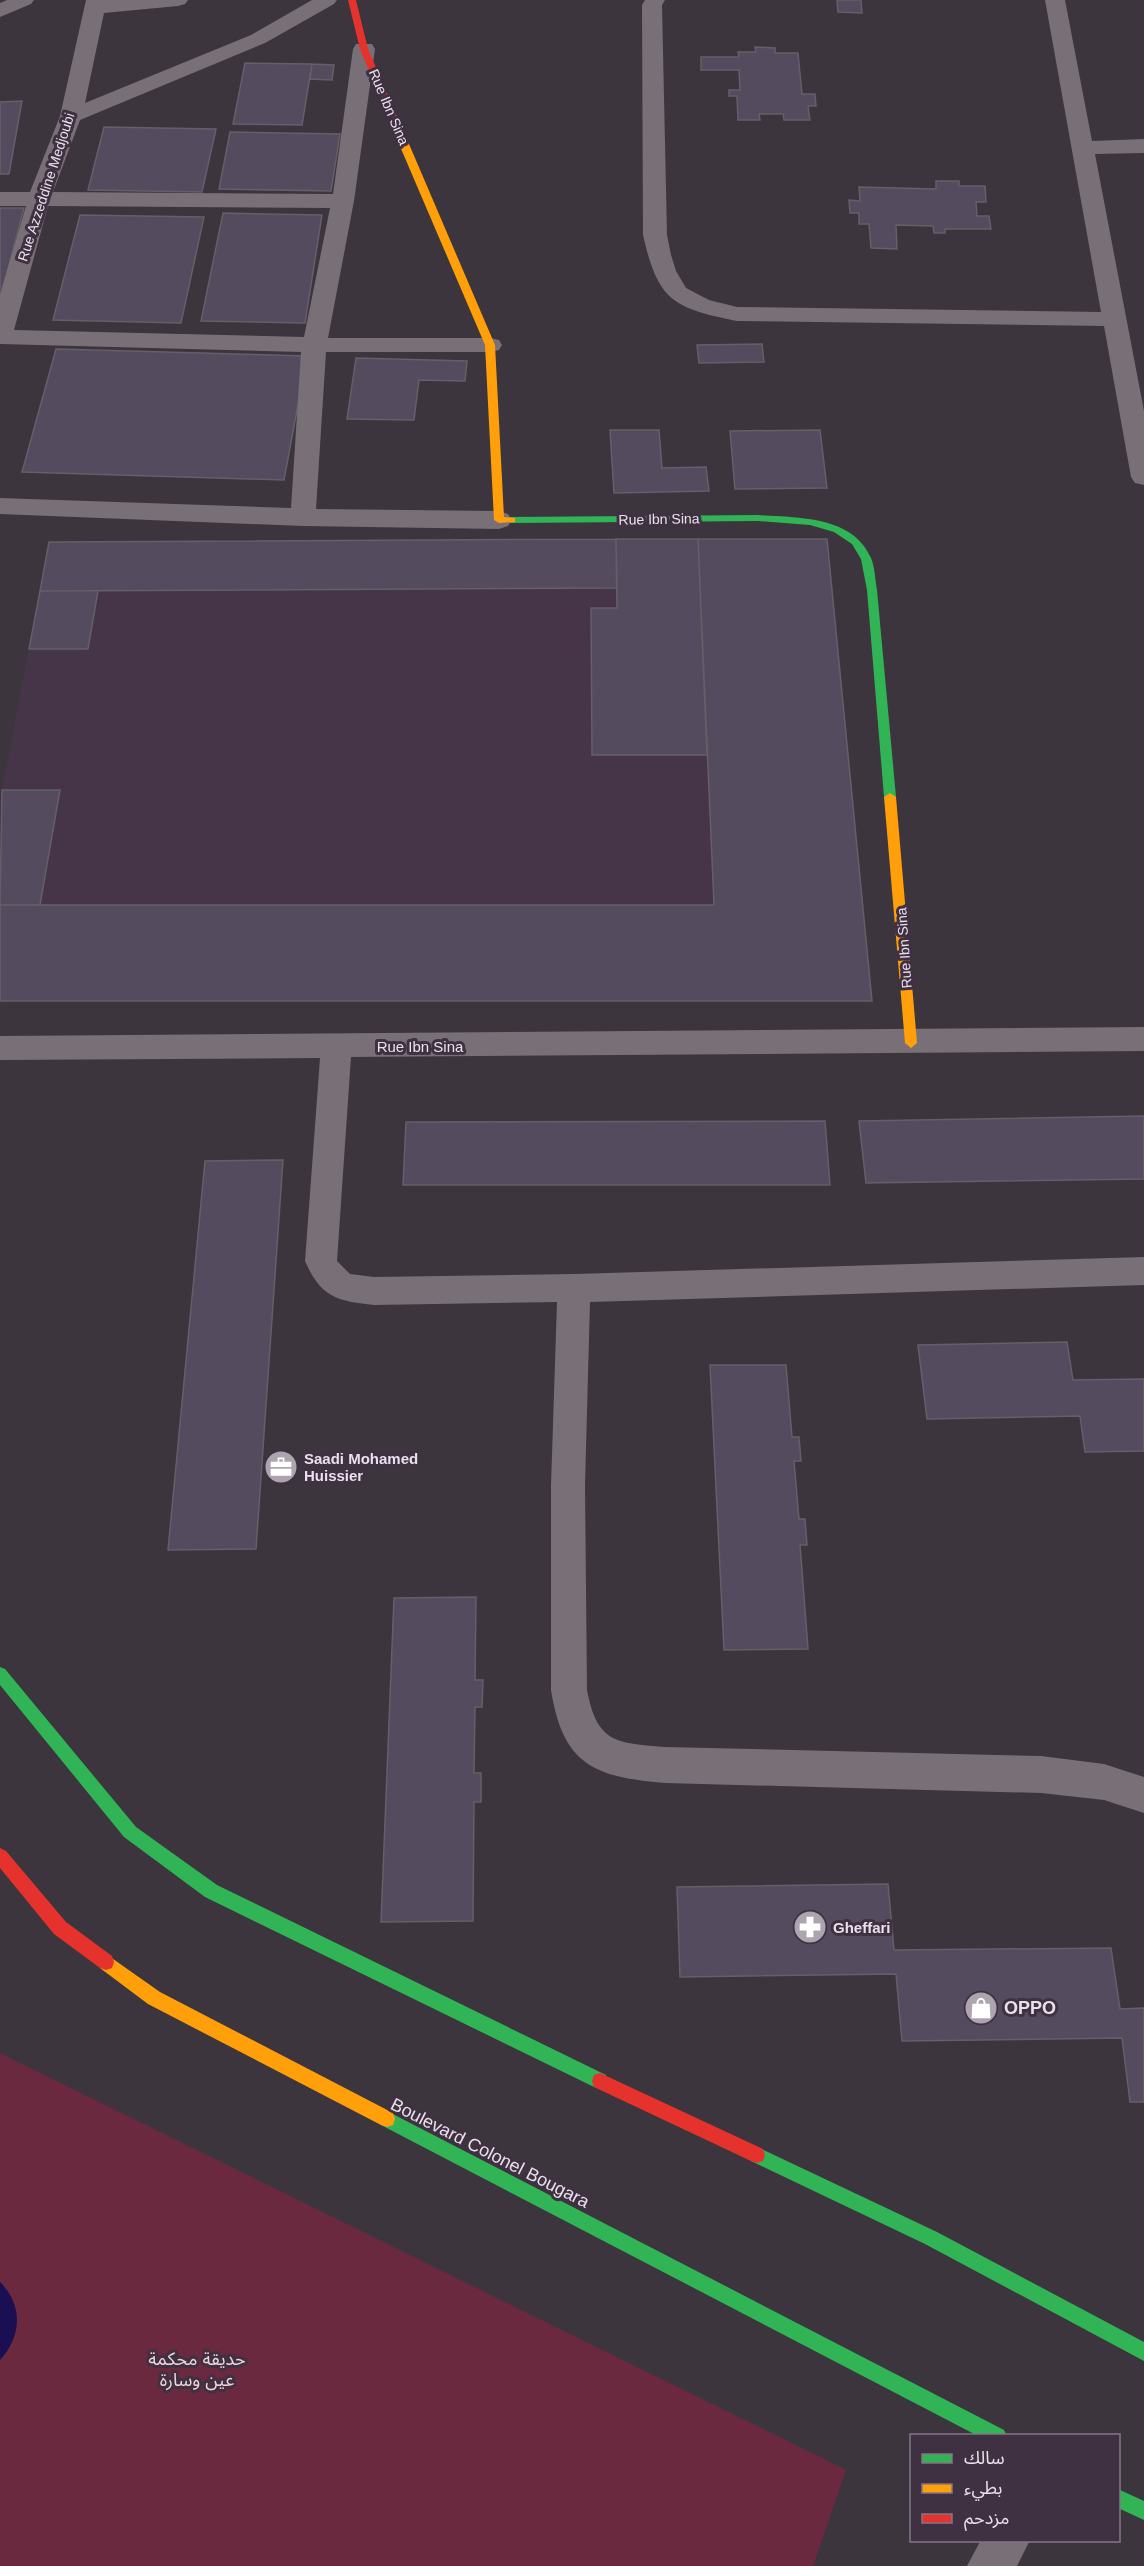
<svg xmlns="http://www.w3.org/2000/svg" width="1144" height="2566" font-family="Arial,'Noto Sans Arabic',sans-serif">
<style>
.built{fill:#463448}
.green{fill:#6b293f}
.water{fill:#190f52}
.building{fill:#544c5e;stroke:#645f68;stroke-width:1.5}
.lines{fill:none;stroke-linecap:round;stroke-linejoin:round}
.street{fill:#796f76;fill-rule:evenodd}
.fast{fill:#30b455;fill-rule:evenodd}
.slow{fill:#ff9f0a;fill-rule:evenodd}
.jam{fill:#e5322d;fill-rule:evenodd}
.labels{text-anchor:middle;dominant-baseline:central;stroke-width:6;stroke-linejoin:round;paint-order:stroke}
.far-street-label{font-size:14px;fill:#e9e0eb;stroke:#3f3142}
.street-label{font-size:15px;fill:#e9e0eb;stroke:#3f3142}
.poi-label{font-size:15px;font-weight:bold;fill:#e9e0eb;stroke:#3f3142;text-anchor:start}
.near-poi-label{font-size:18px;font-weight:bold;fill:#e9e0eb;stroke:#3f3142;text-anchor:start}
.near-street-label{font-size:18px;fill:#e9e0eb;stroke:#3f3142}
.near-park-label{font-size:18px;fill:#efd4da;stroke:#3f3142}
</style>
<rect width="100%" height="100%" fill="#3c353e"/>
<path class="built" d="M698 539 714 905H0V801L49 542Z"/>
<path class="green" d="M0 2053 846 2470 813 2566H0Z"/>
<path class="water" d="M0 2282C23 2305 22 2336 0 2360Z"/>
<path class="building" d="M837 0H861L862 13 838 12Z
M755 47 775 48V53H798L802 94H815L816 106H808L810 120H784L783 114H759L760 120H738L737 96H729V90H740L739 70H701V57H739L738 52H756Z
M245 63 312 64 302 125 233 124Z
M312 64 334 65 332 80 310 79Z
M22 101 9 174H0V102Z
M104 127 216 129 202 192 88 190Z
M230 132 340 134 331 191 219 189Z
M936 181H959V186H985L986 202H976L977 216H989L991 229H945V233H934L933 226 896 225 897 249 871 248 869 224H859V213H850L849 200 860 201 859 187 936 189Z
M0 208H24L0 299Z
M223 213 322 215 305 323 201 321Z
M80 215 204 217 181 323 53 320Z
M762 344 764 362 699 363 697 345Z
M56 349 307 356 284 480 22 472Z
M356 358 467 361 465 381 419 380 414 420 347 419Z
M610 430H659L662 468 706 467 709 491 614 493Z
M820 430 827 488 735 489 730 431Z
M616 539 617 588 40 591 49 542Z
M616 539H698L707 755H592L591 608H617Z
M698 539H827L872 1001H0V905H714Z
M40 591H98L88 649H29Z
M2 790H60L40 905H0Z
M1144 1116V1179L866 1183 859 1121Z
M825 1121 830 1185H403L406 1122Z
M283 1160 256 1549 168 1550 205 1161Z
M1067 1342 1073 1380 1144 1379V1451L1085 1452 1080 1416 927 1419 918 1345Z
M710 1365H786L792 1437H799L801 1461H794L799 1519H805L807 1545H800L808 1649 724 1650Z
M476 1597 475 1680H483L482 1707H475L474 1773H481V1802H474L473 1921 381 1922 394 1598Z
M888 1884 894 1950 1111 1948 1120 2009 1144 2008V2102H1130L1122 2038 902 2041 896 1974 680 1977 677 1887Z"/>
<g class="lines">
<path class="street" d="M7 0H34L31 4 0 17V3Z
M86 0H188L185 4 178 6 104 13 85 103 251 35 312 0H337L334 4 265 43 80 120 53 192 333 194 353 49 356 44H372L375 49 354 201 328 338H490L499 340 502 345 499 350 490 352H326L316 509 499 511 508 514 512 520 508 526 499 529 303 526 0 514V498L291 508 301 352 0 344V295L26 206H0V192H30L60 116ZM48 206 330 208 304 337 14 330Z
M645 0H665L662 5 667 235 671 255 676 271 686 288 709 300 737 307 1101 312 1045 0H1065L1092 141 1144 139V153L1095 154 1144 411V485L1135 483 1131 477 1104 326 737 321C673 308 658 301 643 235L642 5Z
M1144 1027V1051L351 1057 337 1261 350 1274 374 1277 574 1274 1144 1257V1285L590 1302 585 1485 587 1690C597 1743 616 1743 665 1747L1041 1756 1104 1764 1144 1777V1813L1104 1800 1041 1793 665 1783C594 1777 563 1765 551 1690V1485L557 1302 374 1305C336 1301 321 1297 305 1261L320 1058 0 1060V1036Z
M981 2540H1030L1017 2566H967Z"/>
<path class="fast" d="M758 515C797 518 852 515 871 558 875 567 875 580 877 590L896 797 894 800H886L884 797 867 590 861 559 852 544 834 532 810 525 758 521 511 523 506 520 511 517Z
M0 1667 5 1669 136 1827 217 1885 606 2075 608 2081 606 2087 600 2089 594 2087 205 1897 124 1837 0 1685Z
M387 2111 1004 2430 1007 2436H978L381 2125 379 2119 381 2113Z
M757 2147 937 2232 1144 2342V2361L925 2244 751 2161 749 2155 751 2149Z
M1118 2489 1144 2501V2520L1118 2508Z"/>
<path class="slow" d="M404 141 409 144 495 345 504 517 515 518V522L499 523 494 520 485 345 399 144Z
M890 793 896 797 917 1043 911 1048 905 1043 884 797Z
M106 1954 160 1992 393 2113 395 2119 393 2125 387 2127 381 2125 148 2004 100 1968 98 1962 100 1956Z"/>
<path class="jam" d="M348 0H356L368 49 409 144 407 146 399 144 360 49Z
M0 1848 6 1851 66 1922 112 1956 114 1962 112 1968 106 1970 100 1968 54 1934 0 1868Z
M600 2073 763 2149 765 2155 763 2161 757 2163 751 2161 594 2087 592 2081 594 2075Z"/>
</g>
<defs>
<g id="office-disc" transform="scale(1.725)"><circle r="9.5" fill="#aca4ae" stroke="#3f3142"/><path d="M-6-3h4V-5.5h4V-3h4V5H-6ZM-1-4.5V-3h2v-1.5ZM-6 0V1H6V0Z" fill="#fff"/></g>
<g id="pharmacy-disc" transform="scale(1.725)"><circle r="9.5" fill="#aca4ae" stroke="#3f3142"/><path d="M-2-6h4v4h4v4h-4v4h-4v-4h-4v-4h4Z" fill="#fff"/></g>
<g id="shop-disc" transform="scale(1.725)"><circle r="9.5" fill="#aca4ae" stroke="#3f3142"/><path d="M-5-2.5h2.3a2.7 3.5 0 0 1 5.4 0H5L5.5 6h-11ZM-1.5-2.5h3a1.5 2.3 0 0 0-3 0Z" fill="#fff"/></g>
</defs>
<g fill-rule="evenodd">
<use href="#office-disc" x="281" y="1467"/>
<use href="#pharmacy-disc" x="810" y="1927"/>
<use href="#shop-disc" x="981" y="2008"/>
</g>
<g class="labels">
<g class="far-street-label">
<text transform="translate(389 107) rotate(67)">Rue Ibn Sina</text>
<text transform="translate(46 187) rotate(-72)">Rue Azzeddine Medjoubi</text>
<text transform="translate(659 519) rotate(-1)">Rue Ibn Sina</text>
<text transform="translate(904 948) rotate(-94)">Rue Ibn Sina</text>
</g>
<g class="street-label">
<text x="420" y="1046">Rue Ibn Sina</text>
</g>
<g class="poi-label">
<text x="304" y="1458">Saadi Mohamed<tspan x="304" dy="17">Huissier</tspan></text>
<text x="833" y="1927">Gheffari</text>
</g>
<g class="near-poi-label">
<text x="1004" y="2008">OPPO</text>
</g>
<g class="near-street-label">
<text transform="translate(490 2153) rotate(27)">Boulevard Colonel Bougara</text>
</g>
<g class="near-park-label">
<text x="197" y="2359">حديقة محكمة<tspan x="197" dy="21">عين وسارة</tspan></text>
</g>
</g>
<rect x="910" y="2434" width="210" height="108" fill="#3f3142" stroke="#837786" stroke-width="1.5"/>
<rect x="922" y="2454" width="30" height="9" fill="#30b455" stroke="#837786" stroke-width="1.5"/>
<text x="964" y="2464" font-size="18" fill="#e9e0eb">سالك</text>
<rect x="922" y="2484" width="30" height="9" fill="#ff9f0a" stroke="#837786" stroke-width="1.5"/>
<text x="964" y="2494" font-size="18" fill="#e9e0eb">بطيء</text>
<rect x="922" y="2514" width="30" height="9" fill="#e5322d" stroke="#837786" stroke-width="1.5"/>
<text x="964" y="2524" font-size="18" fill="#e9e0eb">مزدحم</text>
</svg>
